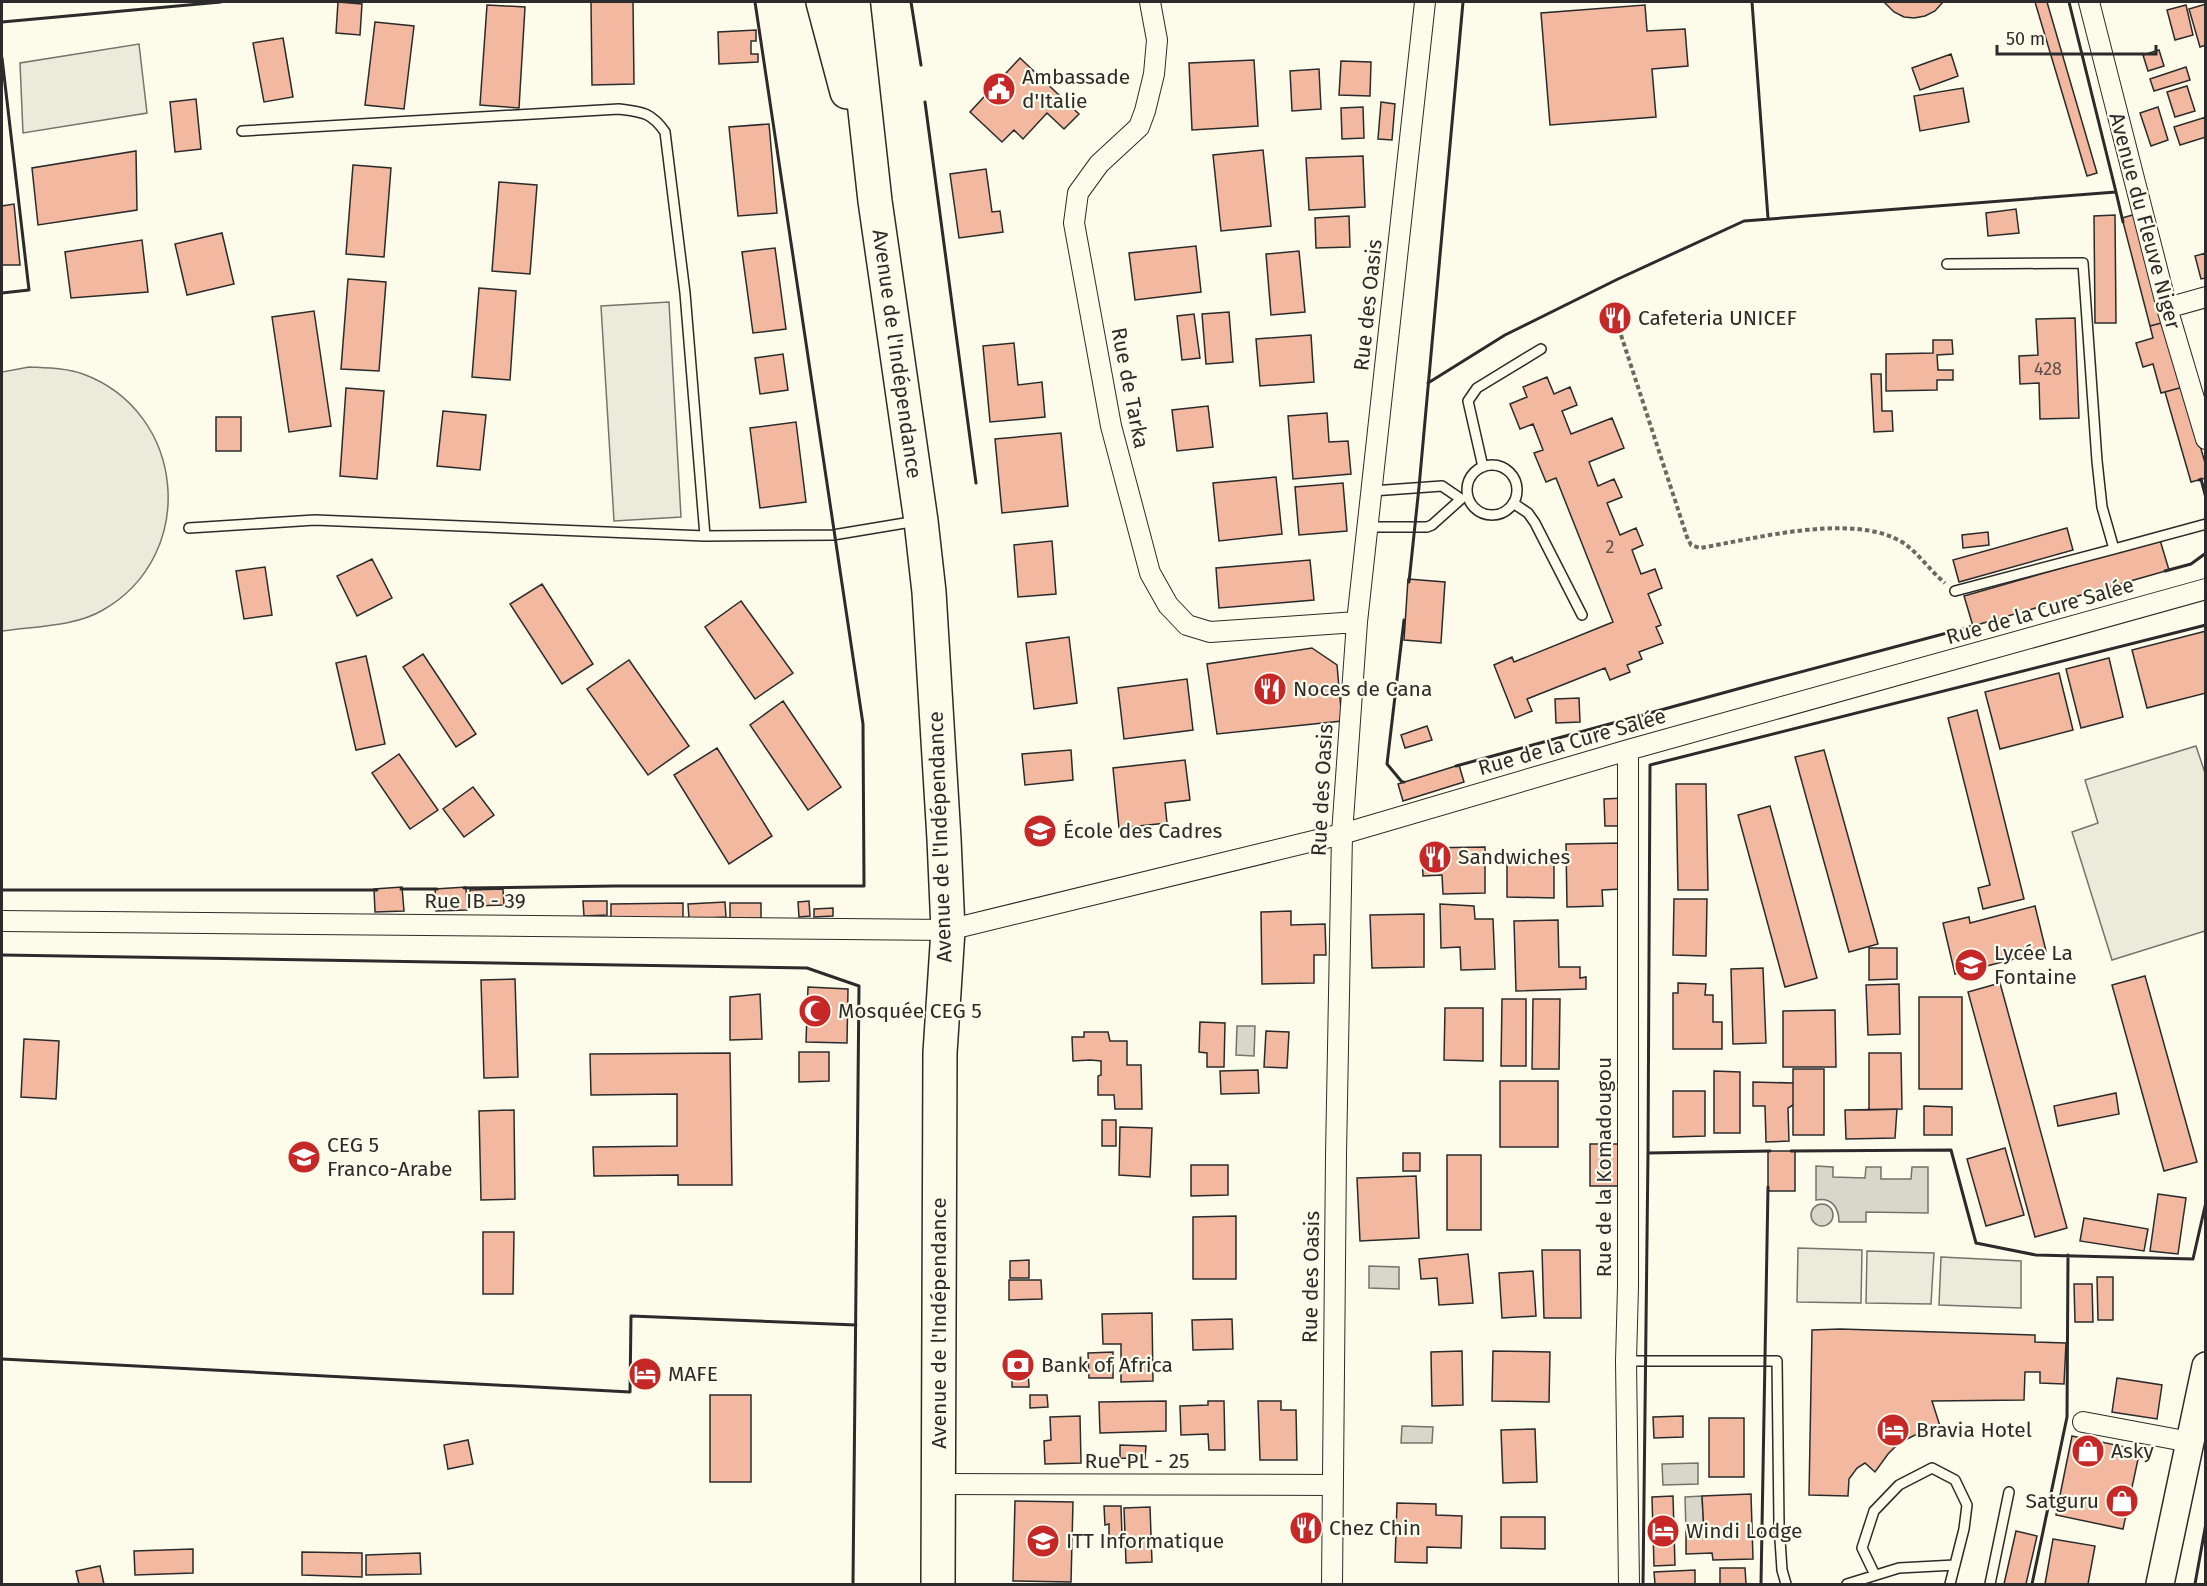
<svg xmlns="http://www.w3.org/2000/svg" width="2207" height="1586" font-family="'Fira Sans',sans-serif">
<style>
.green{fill:#ecebdb;stroke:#74746e;stroke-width:1.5}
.water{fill:#d8d7c9;stroke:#74746e;stroke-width:1.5}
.building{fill:#f2b8a0;stroke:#2b2b2b;stroke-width:1.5}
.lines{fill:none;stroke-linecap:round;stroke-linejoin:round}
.lane-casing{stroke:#2b2b2b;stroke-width:12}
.street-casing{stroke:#2b2b2b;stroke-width:22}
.secondary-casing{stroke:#2b2b2b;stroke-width:30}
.highway-casing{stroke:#2b2b2b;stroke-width:36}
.path{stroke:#6a6964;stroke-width:4;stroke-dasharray:4.5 3;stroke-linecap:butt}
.lane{stroke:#fdfbea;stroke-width:9}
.street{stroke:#fdfbea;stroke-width:20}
.secondary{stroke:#fdfbea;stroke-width:27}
.highway{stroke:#fdfbea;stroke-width:33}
.wall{stroke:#2b2b2b;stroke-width:3}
.labels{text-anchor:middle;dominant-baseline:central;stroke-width:4.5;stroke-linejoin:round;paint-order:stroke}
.number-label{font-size:18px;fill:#5d4e48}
.poi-label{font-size:21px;fill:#2b2b2b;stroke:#fdfbea;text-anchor:start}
.street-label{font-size:21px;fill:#2b2b2b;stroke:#fdfbea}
</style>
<rect width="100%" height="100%" fill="#fdfbea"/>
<path class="green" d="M139 44 147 113 23 133 20 63Z
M669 302 681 517 614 521 601 306Z
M29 367C48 368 66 368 83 374 186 412 199 555 103 610 74 627 35 626 2 631V372Z
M2196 746 2206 776 2205 931 2112 960 2072 832 2098 823 2085 780Z
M1798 1248 1862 1250 1861 1303 1797 1302Z
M1867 1251 1934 1253 1931 1304 1866 1303Z
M1941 1257 2021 1261V1308L1939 1305Z"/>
<path class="water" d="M1237 1026H1255L1254 1056 1236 1055Z
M1816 1166 1833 1167V1177L1865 1178 1866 1167H1881V1179H1911L1912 1167H1928V1213L1866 1212V1222H1839C1839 1208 1832 1197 1816 1200Z
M1811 1215a11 11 0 1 1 22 0a11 11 0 1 1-22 0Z
M1369 1266 1399 1267V1289L1369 1288Z
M1402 1426 1433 1427 1432 1443H1401Z
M1698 1463V1484L1663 1485 1662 1464Z
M1702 1496 1704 1532H1686L1685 1497Z"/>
<path class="building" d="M338 2 362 4 360 35 336 33Z
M591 2H633L634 84 592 85Z
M1884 2H1943L1935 11 1925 16 1914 18 1904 17 1894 12Z
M2035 2H2047L2097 173 2087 176Z
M2206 4V45L2200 47 2189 9Z
M487 5 525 7 519 108 480 105Z
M1645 5 1647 31 1685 29 1688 66 1652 69 1656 117 1550 125 1541 13Z
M2186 5 2193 35 2175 40 2167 10Z
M375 22 414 26 404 109 365 105Z
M756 30V41H751V54H758V62L719 64 718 32Z
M283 38 293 97 264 102 253 43Z
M2159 50 2164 66 2148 71 2143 55Z
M1951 54 1958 76 1920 90 1912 68Z
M1020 58 1079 114 1064 129 1047 113 1023 139 1014 130 1002 142 970 112Z
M1254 60 1258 126 1192 130 1189 63Z
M1341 61 1371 62 1370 96 1339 95Z
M2186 67 2190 80 2154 91 2150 79Z
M1319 69 1321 109 1292 111 1290 71Z
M2187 86 2195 111 2175 117 2167 92Z
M1963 88 1969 122 1920 131 1914 96Z
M196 99 201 149 175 152 170 102Z
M1381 102 1395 104 1392 140 1378 139Z
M1363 107 1364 138 1342 139 1341 108Z
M2158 107 2168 140 2151 146 2140 113Z
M2206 117V137L2180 145 2174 127Z
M769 124 777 213 738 216 729 127Z
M1263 150 1271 226 1221 231 1213 155Z
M136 151 137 210 38 225 32 168Z
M1363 156 1365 207 1309 210 1306 158Z
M353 165 391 168 384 257 346 254Z
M986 169 992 212 1000 211 1003 232 959 238 950 174Z
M499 182 537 185 530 274 492 271Z
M14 204 20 265H2V206Z
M2016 209 2019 233 1988 236 1986 213Z
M2136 214 2165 322 2150 326 2122 218Z
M2115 215 2116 323H2095L2094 216Z
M1349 216 1350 247 1316 248 1315 218Z
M222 233 234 284 187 295 175 244Z
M142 240 148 292 71 298 65 252Z
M1196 246 1201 292 1135 300 1129 253Z
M775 248 786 329 753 333 742 252Z
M1299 251 1305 312 1271 315 1266 254Z
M2206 253V278L2201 279 2195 256Z
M348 279 386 282 379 371 341 369Z
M479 288 516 291 510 380 472 377Z
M1600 317a15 15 0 1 1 30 0a15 15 0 1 1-30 0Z
M314 311 331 426 289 432 272 317Z
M1229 312 1233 362 1206 364 1202 314Z
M1194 314 1200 358 1182 360 1177 316Z
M2075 318 2079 418 2040 419 2039 383 2020 384 2019 356 2038 355 2036 319Z
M2165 322 2183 387 2161 393 2153 364 2143 367 2136 343 2153 338 2150 326Z
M1311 335 1314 382 1260 386 1256 339Z
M1933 340H1952L1953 354 1937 355 1938 370H1953V380H1937V390L1886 391V354L1933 353Z
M1014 343 1018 385 1042 382 1045 417 990 422 983 346Z
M783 354 788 390 760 394 755 358Z
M1871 374H1881L1882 411H1892L1893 431 1874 432Z
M1547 377 1554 394 1570 387 1577 405 1562 411 1571 434 1612 418 1624 448 1589 462 1598 486 1614 479 1622 497 1607 503 1620 535 1636 528 1643 545 1632 550 1641 574 1655 569 1662 588 1648 594 1661 625 1656 627 1663 643 1639 652 1642 659 1627 665 1630 672 1610 680 1605 668 1527 699 1532 711 1515 718 1494 665 1512 657 1514 662 1613 622 1556 478 1546 482 1534 453 1543 450 1533 424 1520 429 1510 404 1527 397 1523 387Z
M2183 387 2206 466V478L2191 482 2165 392Z
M346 388 384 391 377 479 340 476Z
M1208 406 1213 447 1177 451 1172 410Z
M443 411 486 415 480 470 437 466Z
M1327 413 1329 442 1348 441 1351 474 1293 479 1288 416Z
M216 417H241V451H216Z
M796 422 806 502 760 508 750 428Z
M1061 433 1068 506 1002 513 995 439Z
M1276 477 1282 534 1219 541 1213 483Z
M1343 483 1347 531 1299 535 1295 487Z
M2067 528 2073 550 1959 582 1953 560Z
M1988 532 1989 545 1963 548 1962 535Z
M2160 540 2169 570 1973 626 1964 596Z
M1052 541 1056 594 1018 597 1014 545Z
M372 559 392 598 357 616 337 576Z
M1310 560 1314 600 1219 608 1216 568Z
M265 567 272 615 244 619 236 571Z
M1408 579 1445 582 1441 643 1404 640Z
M542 584 593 664 562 684 510 604Z
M741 601 793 673 755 699 705 627Z
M2206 631V693L2147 708 2132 650Z
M1069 637 1077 703 1034 709 1026 643Z
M1312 648 1337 665 1342 721 1217 734 1207 664Z
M423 654 476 734 456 747 403 667Z
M366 656 385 744 356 750 336 663Z
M2109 658 2123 717 2081 728 2066 669Z
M629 660 689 746 648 775 587 689Z
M2059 673 2073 730 2000 749 1985 692Z
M1187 679 1193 730 1124 739 1118 688Z
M1579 698 1580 722 1556 723 1555 699Z
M783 701 841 787 808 810 750 725Z
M1977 710 2024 899 1983 909 1978 888 1990 885 1948 718Z
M1427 726 1432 740 1405 748 1401 735Z
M717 748 772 836 729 864 674 775Z
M1071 750 1073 780 1025 785 1022 754Z
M1824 750 1878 944 1849 952 1795 757Z
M399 754 438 810 410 829 372 773Z
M1185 760 1190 800 1165 803 1167 823 1119 828 1113 768Z
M1459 765 1464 782 1403 801 1398 784Z
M1676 784H1706L1708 890H1678Z
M473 787 494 815 464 837 443 809Z
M1624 798V826H1605L1604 799Z
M1770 806 1817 978 1785 987 1738 815Z
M1622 843V889L1602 890 1603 906 1567 907 1566 844Z
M1485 847V893L1443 894 1442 875 1423 876 1422 848Z
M1507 863H1554V898L1507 897Z
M402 887 404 911 375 912 374 889Z
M466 887 467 910 436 911 435 889Z
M503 889 504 905 471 906 470 890Z
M1674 899H1707L1706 956 1673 955Z
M583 901H607V915L584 916Z
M809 901 810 916 799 917 798 902Z
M725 902 726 917 689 919 688 904Z
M683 903V926L611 927V904Z
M730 903H761V918L730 919Z
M1440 904 1474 906 1475 919H1493L1495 969 1461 970 1460 947 1441 948Z
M2035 906 2046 951 1955 974 1943 923 1969 917 1970 923Z
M833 908V916L814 917V909Z
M1291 911V925L1325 924 1326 955H1314V983L1262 984 1261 912Z
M1424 914V967L1372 968 1370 915Z
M1558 920 1559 967H1580V978L1586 977V989L1516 991 1514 921Z
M1869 948H1897V979L1869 980Z
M1763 968 1766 1043 1733 1044 1731 969Z
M2145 976 2197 1162 2164 1171 2112 985Z
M515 979 518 1077 484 1078 481 980Z
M1678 983 1706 984 1705 995H1713V1022H1722V1049H1673V993H1678Z
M2000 983 2067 1228 2035 1237 1968 992Z
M1899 984 1900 1034 1868 1035 1866 985Z
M808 987 848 989 847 1043 806 1042Z
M760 994 762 1039 730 1040V997Z
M1919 997H1962V1089H1919Z
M1502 999H1526V1066H1501Z
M1533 999H1560L1559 1069H1532Z
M1445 1008H1483V1061L1444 1060Z
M1835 1010 1836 1067H1783V1011Z
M1200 1022 1225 1023 1224 1067H1207V1053L1199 1052Z
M1266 1031 1289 1032 1287 1068 1264 1067Z
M1084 1032H1108L1110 1041H1127V1065H1141L1142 1109H1115L1114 1095H1098V1076L1101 1075V1061L1090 1060 1073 1061 1072 1037H1084Z
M24 1039 59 1041 56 1099 21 1097Z
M799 1052H829V1081L799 1082Z
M730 1053 732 1185H678V1175L594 1176 593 1147 677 1146V1094L591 1095 590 1054Z
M1869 1053H1901L1902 1109 1869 1110Z
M1793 1069H1824V1135H1793Z
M1258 1070 1259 1093 1221 1094 1220 1071Z
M1714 1071 1740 1072V1133H1714Z
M1500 1081H1558V1147H1500Z
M1753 1082 1793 1083V1105L1788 1108 1789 1141 1766 1142 1765 1106H1753Z
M1673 1091H1705V1136L1673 1137Z
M2116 1093 2119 1114 2058 1126 2054 1106Z
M1924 1106 1952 1107V1135H1924Z
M1897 1109 1895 1138 1846 1139 1845 1110Z
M514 1110 515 1199 481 1200 479 1111Z
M1102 1120H1116V1146H1102Z
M1120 1127 1152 1128 1150 1177 1119 1175Z
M1590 1144H1618V1186H1590Z
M2005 1148 2024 1215 1986 1226 1967 1159Z
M1768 1151H1795V1191H1768Z
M1403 1153H1420V1171H1403Z
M1447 1155H1481V1230H1447Z
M1191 1165H1228V1195L1191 1196Z
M1416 1176 1419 1238 1360 1241 1357 1178Z
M2158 1194 2186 1198 2178 1254 2150 1251Z
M1236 1216V1279H1193V1217Z
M2084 1218 2148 1229 2144 1251 2080 1241Z
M483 1232H514L513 1294H483Z
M1542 1250H1580L1581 1318H1544Z
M1468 1254 1473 1303 1439 1305 1437 1278 1421 1279 1419 1259Z
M1029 1260V1278H1010V1261Z
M1533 1271 1536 1316 1502 1318 1499 1273Z
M2097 1277H2113V1320H2098Z
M1009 1280H1041L1042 1299 1009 1300Z
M2074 1284H2092L2093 1322H2075Z
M1152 1313 1153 1381 1121 1382V1344H1103L1102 1314Z
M1232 1319 1233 1349 1193 1350 1192 1320Z
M1840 1329 2035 1335V1342L2066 1343 2064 1384 2040 1383V1372H2025L2024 1400 1932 1401 1940 1426 1925 1430 1899 1443 1888 1454 1875 1472 1865 1463 1857 1468 1849 1479 1848 1496 1809 1495 1812 1330Z
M1462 1351 1463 1405 1432 1406 1431 1352Z
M1493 1351 1550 1352 1549 1402 1492 1401Z
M1113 1352V1378H1089L1088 1353Z
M1012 1371H1028L1029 1387H1012Z
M2117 1378 2162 1385 2157 1419 2112 1412Z
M710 1395H751V1482H710Z
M1030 1395H1047L1048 1407 1030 1408Z
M1166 1401V1431L1100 1433 1099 1402Z
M1208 1401H1224L1225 1450H1209L1208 1434 1181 1435 1180 1406 1208 1405Z
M1258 1401H1281V1410H1296L1297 1460H1260Z
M1080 1416 1081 1463 1045 1464 1044 1441 1051 1440 1050 1417Z
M1683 1416V1437L1654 1438 1653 1417Z
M1709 1418H1744V1477H1709Z
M1535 1429 1537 1482 1503 1483 1501 1430Z
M2072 1436 2140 1450 2123 1529 2056 1515Z
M468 1440 473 1464 448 1469 444 1445Z
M1120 1445 1146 1446 1145 1459 1120 1458Z
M1751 1494 1753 1559 1713 1560 1712 1553 1686 1554V1532H1704L1702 1496Z
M1673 1496 1675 1565 1654 1566 1652 1497Z
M1015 1501 1073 1502 1071 1582 1013 1581Z
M1397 1503 1436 1504V1515L1462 1516 1461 1548 1427 1547V1563L1395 1562Z
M1104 1506H1121L1122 1536 1109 1537V1524L1105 1525Z
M1150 1507 1152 1562 1126 1563 1124 1508Z
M1501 1517H1545V1549L1501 1548Z
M2016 1531 2037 1536 2026 1584H2004Z
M2053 1539 2095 1546 2088 1584H2045Z
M193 1549V1573L135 1575 134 1551Z
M302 1552 362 1553V1577L302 1575Z
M420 1553 421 1574 366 1575V1555Z
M100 1566 104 1584H79L76 1571Z
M1720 1568H1745L1746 1584H1720Z
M1695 1570V1584H1655L1654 1572Z"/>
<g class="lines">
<g class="lane-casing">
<path id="lane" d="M242 131 619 109C642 112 651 112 665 132L685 293 705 536
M1947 264 2083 263 2097 461 2102 507 2114 549 2206 524
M1467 490a25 25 0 1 1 50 0a25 25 0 1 1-50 0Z
M1483 467 1468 401 1477 388 1541 349
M1513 503 1528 513 1535 523 1582 615
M1367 527H1427L1432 525 1461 499 1442 486 1372 491
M189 528 315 520 705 536 833 535 917 521
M1955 591 2114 549
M1626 1361H1777L1779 1524 1782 1570 1786 1584
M1875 1575 1862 1548 1874 1511 1899 1485 1932 1468 1955 1480 1967 1505 1964 1529 1950 1584
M1847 1584 1899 1568 1955 1565
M1990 1584 2009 1492"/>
</g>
<g class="street-casing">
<path id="street" d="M1150 2 1157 40 1154 74 1145 111 1139 127 1099 164 1078 193 1074 223 1111 426 1150 573 1168 605 1187 625 1210 632 1357 622
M2089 2 2167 308 2206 439
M2167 308 2206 297
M1628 750V1286L1626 1361 1629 1584
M2 921 948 930 1342 834 1628 750 2206 589
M2083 1422 2190 1442
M940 1484 1333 1485
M1332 1584 1336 1155 1342 834 1357 622 1425 2"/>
</g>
<g class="secondary-casing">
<path id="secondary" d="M2160 1584 2206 1366"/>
</g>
<g class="highway-casing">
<path id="highway" d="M823 2 847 92
M853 2 875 201 921 521 929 592 944 839 948 930 940 1053 938 1584"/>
</g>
<path class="path" d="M1621 335 1687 537 1691 545 1700 548C1754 539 1852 512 1902 542 1919 553 1930 571 1945 583"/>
<use href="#lane" class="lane"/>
<use href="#street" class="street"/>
<use href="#secondary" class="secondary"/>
<use href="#highway" class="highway"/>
<path class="wall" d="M911 2 921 65
M1752 2 1768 218
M2069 2 2116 192
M2 22 221 2
M2 58 29 290 2 293
M925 102 976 483
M1428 383 1505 335 1618 279 1744 221 2116 192 2123 222
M2199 480 2201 479 2206 498
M2165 571 2191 564 2206 553
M1409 582 1419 487 1463 2
M1404 620 1387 764 1402 782H1404
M1456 766 1763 682 1977 625
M464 888 615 886H864L863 724 755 2
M401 889H437
M2 890H377
M2 955 807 968 859 986 853 1584
M1770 1151 1648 1153 1650 765 2206 625
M1791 1151 1951 1150 1976 1243 2036 1255 2193 1259 2206 1202
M2 1359 630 1392 631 1316 856 1325
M1643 1584 1648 1153
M1761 1584 1768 1187
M2032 1584 2067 1417 2068 1255
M2195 1584 2206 1523"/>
</g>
<defs>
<g id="civic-disc" transform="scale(1.725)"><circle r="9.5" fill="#c62828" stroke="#fdfbea"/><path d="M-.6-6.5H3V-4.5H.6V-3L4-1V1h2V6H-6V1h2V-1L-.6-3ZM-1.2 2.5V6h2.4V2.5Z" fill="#fff"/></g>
<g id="restaurant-disc" transform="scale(1.725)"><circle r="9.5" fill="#c62828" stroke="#fdfbea"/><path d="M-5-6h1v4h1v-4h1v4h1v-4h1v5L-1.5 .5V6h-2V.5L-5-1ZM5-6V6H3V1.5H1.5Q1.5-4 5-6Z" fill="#fff"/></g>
<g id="university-disc" transform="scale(1.725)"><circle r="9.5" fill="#c62828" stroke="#fdfbea"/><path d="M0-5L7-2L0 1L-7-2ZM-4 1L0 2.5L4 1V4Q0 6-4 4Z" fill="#fff"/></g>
<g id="school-disc" transform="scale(1.725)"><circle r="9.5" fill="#c62828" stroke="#fdfbea"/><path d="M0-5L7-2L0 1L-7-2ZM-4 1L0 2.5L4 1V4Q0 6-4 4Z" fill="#fff"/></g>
<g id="mosque-disc" transform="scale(1.725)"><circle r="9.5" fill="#c62828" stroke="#fdfbea"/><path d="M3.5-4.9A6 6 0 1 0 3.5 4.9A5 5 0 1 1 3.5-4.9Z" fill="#fff"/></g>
<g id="bank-disc" transform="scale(1.725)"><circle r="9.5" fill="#c62828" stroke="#fdfbea"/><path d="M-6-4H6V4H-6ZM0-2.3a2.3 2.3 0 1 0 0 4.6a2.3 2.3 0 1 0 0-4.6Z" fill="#fff"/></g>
<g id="hotel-disc" transform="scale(1.725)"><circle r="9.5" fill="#c62828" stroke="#fdfbea"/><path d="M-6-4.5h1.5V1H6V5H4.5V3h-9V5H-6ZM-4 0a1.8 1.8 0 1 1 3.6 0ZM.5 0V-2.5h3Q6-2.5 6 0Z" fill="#fff"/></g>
<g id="shop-disc" transform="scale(1.725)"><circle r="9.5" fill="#c62828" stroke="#fdfbea"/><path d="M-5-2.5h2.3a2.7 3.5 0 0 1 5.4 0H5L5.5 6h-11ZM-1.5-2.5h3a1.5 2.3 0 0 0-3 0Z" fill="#fff"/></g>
</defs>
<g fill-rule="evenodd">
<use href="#civic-disc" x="999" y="89"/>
<use href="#restaurant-disc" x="1615" y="318"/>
<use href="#restaurant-disc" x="1270" y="689"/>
<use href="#university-disc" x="1040" y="831"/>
<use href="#restaurant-disc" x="1435" y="857"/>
<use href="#school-disc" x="1971" y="965"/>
<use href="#mosque-disc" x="815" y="1011"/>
<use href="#school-disc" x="304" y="1157"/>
<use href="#bank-disc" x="1018" y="1365"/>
<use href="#hotel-disc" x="645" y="1374"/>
<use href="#hotel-disc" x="1893" y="1430"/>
<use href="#shop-disc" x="2088" y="1451"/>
<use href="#shop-disc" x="2122" y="1501"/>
<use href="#restaurant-disc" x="1306" y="1528"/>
<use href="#hotel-disc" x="1663" y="1531"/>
<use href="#university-disc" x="1043" y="1541"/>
</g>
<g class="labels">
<g class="number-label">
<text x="2048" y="369">428</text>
<text x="1610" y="547">2</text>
</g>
<g class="poi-label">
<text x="1022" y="77">Ambassade<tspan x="1022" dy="24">d'Italie</tspan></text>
<text x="1638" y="318">Cafeteria UNICEF</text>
<text x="1293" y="689">Noces de Cana</text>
<text x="1063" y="831">École des Cadres</text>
<text x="1458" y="857">Sandwiches</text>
<text x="1994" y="953">Lycée La<tspan x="1994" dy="24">Fontaine</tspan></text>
<text x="838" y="1011">Mosquée CEG 5</text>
<text x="327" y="1145">CEG 5<tspan x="327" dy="24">Franco-Arabe</tspan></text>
<text x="1041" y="1365">Bank of Africa</text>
<text x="668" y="1374">MAFE</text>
<text x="1916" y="1430">Bravia Hotel</text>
<text x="2111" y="1451">Asky</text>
<text x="2099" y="1501" text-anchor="end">Satguru</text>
<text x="1329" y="1528">Chez Chin</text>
<text x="1686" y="1531">Windi Lodge</text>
<text x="1066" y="1541">ITT Informatique</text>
</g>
<g class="street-label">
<text transform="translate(2145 221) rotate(75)">Avenue du Fleuve Niger</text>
<text transform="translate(1368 305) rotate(-84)">Rue des Oasis</text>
<text transform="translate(897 354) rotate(82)">Avenue de l'Indépendance</text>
<text transform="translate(1130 388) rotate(79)">Rue de Tarka</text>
<text transform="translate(2040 611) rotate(-16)">Rue de la Cure Salée</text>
<text transform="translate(1572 742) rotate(-16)">Rue de la Cure Salée</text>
<text transform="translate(1322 790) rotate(-87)">Rue des Oasis</text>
<text transform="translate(940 837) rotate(-92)">Avenue de l'Indépendance</text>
<text x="475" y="901">Rue IB - 39</text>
<text transform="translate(1604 1167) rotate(-90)">Rue de la Komadougou</text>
<text transform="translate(1311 1277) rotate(-89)">Rue des Oasis</text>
<text transform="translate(939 1323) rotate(-90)">Avenue de l'Indépendance</text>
<text x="1137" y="1461">Rue PL - 25</text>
</g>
</g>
<rect width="2207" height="1586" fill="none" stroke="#2b2b2b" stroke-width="6"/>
<path d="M1997 45v9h159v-9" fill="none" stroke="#2b2b2b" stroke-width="3"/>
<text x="2006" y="45" font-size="18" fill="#2b2b2b" stroke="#fdfbea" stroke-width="4.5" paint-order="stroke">50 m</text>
</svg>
